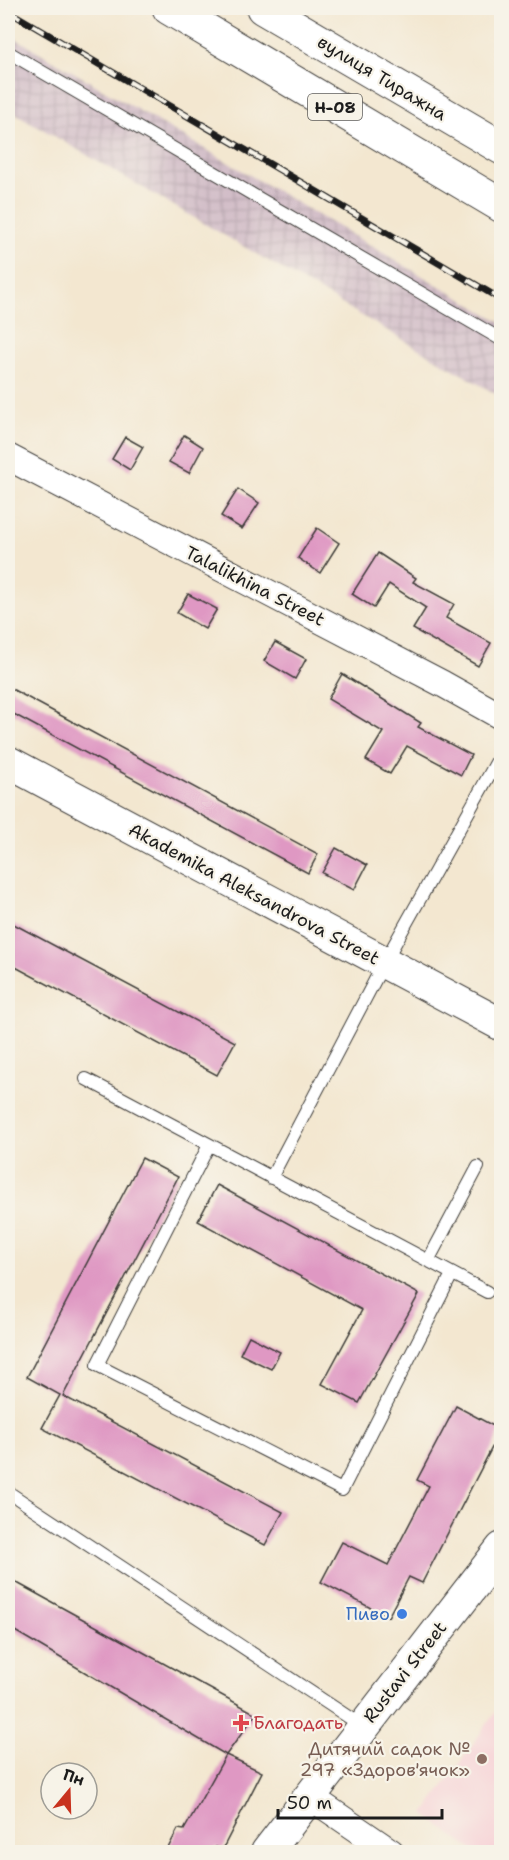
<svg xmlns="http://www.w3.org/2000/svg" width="509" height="1860" font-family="'Shantell Sans',sans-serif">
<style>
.built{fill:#f7cfd5}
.industrial{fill:url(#industrial-grid)}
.building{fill:#df98c3}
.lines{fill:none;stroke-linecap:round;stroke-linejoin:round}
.service-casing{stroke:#3c3a37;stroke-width:14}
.minor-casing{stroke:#3c3a37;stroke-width:28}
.tertiary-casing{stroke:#3c3a37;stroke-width:34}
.primary-casing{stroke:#3c3a37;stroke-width:35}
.service{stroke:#fff;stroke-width:12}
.minor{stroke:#fff;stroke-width:26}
.tertiary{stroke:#fff;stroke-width:32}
.primary{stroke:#fff;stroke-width:33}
.rail-casing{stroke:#1c1c1c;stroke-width:7}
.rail{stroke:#f7f3e8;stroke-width:4.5;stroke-dasharray:14;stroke-linecap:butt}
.shop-dot{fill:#3f7fe0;stroke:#f7f3e8;stroke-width:2}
.health-dot{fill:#e0444e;stroke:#f7f3e8;stroke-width:2}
.education-dot{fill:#8d6e63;stroke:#f7f3e8;stroke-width:2}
.labels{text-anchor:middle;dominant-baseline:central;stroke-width:4.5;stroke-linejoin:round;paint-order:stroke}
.shield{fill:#f7f3e8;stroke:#5e5c59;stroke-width:1.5}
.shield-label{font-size:16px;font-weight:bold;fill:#1c1c1c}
.street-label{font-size:18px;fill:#1c1c1c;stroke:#f7f3e8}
.shop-label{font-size:18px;fill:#366cbe;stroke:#f7f3e8;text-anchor:end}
.health-label{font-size:18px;fill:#be3a42;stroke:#f7f3e8;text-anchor:start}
.education-label{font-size:18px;fill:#785e54;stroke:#f7f3e8;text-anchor:end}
</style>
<defs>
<pattern id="industrial-grid" width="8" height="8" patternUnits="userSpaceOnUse" patternTransform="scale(1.5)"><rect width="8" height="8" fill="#d2bdc8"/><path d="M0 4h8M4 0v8" fill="none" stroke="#b4a2ab"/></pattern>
</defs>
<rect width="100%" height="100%" fill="#f7f3e8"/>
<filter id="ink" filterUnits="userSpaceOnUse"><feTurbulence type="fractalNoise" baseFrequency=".0167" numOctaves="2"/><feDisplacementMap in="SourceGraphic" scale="12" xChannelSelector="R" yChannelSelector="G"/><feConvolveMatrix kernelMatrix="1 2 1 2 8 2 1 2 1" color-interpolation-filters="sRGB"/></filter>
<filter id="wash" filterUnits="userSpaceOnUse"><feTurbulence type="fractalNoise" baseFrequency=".008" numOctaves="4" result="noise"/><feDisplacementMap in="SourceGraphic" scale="24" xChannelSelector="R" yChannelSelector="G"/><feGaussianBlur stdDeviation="1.35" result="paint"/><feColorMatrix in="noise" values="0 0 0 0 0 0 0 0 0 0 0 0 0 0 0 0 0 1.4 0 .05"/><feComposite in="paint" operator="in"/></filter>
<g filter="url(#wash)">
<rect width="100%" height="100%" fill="#f3e7d0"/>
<path class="built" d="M501 1704V1852H475L424 1814Z"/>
<path class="industrial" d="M8 34 501 322V397L8 109Z"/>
<g id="blocks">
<path class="building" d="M184 435 203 447 189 473 169 462Z
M125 437 143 447 130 470 112 459Z
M238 489 259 503 242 529 221 516Z
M317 528 339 543 320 573 298 558Z
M378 553 416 578 413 582 454 604 446 618 491 643 478 666 413 629 426 608 389 584 374 608 352 594Z
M188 594 217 609 205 629 177 613Z
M275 642 306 659 295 679 264 661Z
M342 674 421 723 418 727 471 755 461 775 407 746 390 774 366 760 383 732 328 699Z
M8 687 318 854 308 873 8 711Z
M336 848 367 865 354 890 322 873Z
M8 921 235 1042 217 1075 8 963Z
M142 1158 178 1177 63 1396 283 1512 265 1545 42 1428 60 1395 27 1377Z
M217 1185 419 1294 359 1403 322 1384 362 1310 198 1221Z
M249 1336 280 1352 271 1369 240 1354Z
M456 1406 501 1430 422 1583 409 1577 388 1617 321 1582 342 1542 388 1565 429 1486 417 1480Z
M8 1578 256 1714 226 1755 8 1627Z
M226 1755 262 1772 222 1850 216 1847 212 1852H166L178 1829 184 1830Z"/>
</g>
</g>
<g filter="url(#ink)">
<use href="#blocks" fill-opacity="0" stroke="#3c3a37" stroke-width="1.5"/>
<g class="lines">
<g class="service-casing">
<path id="service" d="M8 52 502 340
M86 1079 487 1292
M209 1145 97 1365 342 1490 452 1274
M271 1178 384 963 502 752
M428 1261 478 1167
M8 1492 362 1726"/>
</g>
<g class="minor-casing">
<path id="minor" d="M8 457 443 684 502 717
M309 1796 391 1852"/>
</g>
<g class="tertiary-casing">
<path id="tertiary" d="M8 762 502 1025
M267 1852 502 1548"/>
</g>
<g class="primary-casing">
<path id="primary" d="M169 8 502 206
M263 8 502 148"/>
</g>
<use href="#service" class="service"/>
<use href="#minor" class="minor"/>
<use href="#tertiary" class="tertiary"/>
<use href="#primary" class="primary"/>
<g class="rail-casing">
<path id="rail" d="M8 11 502 300"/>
</g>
<use href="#rail" class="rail"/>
</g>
</g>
<circle class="shop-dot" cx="402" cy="1614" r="6"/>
<path class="health-dot" d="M238 1714h6v6h6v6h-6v6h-6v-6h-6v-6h6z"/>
<circle class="education-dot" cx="482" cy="1759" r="6"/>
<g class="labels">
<rect class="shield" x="308" y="94" width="54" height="26" rx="4.5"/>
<g class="shield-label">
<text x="335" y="107">Н-08</text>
</g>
<g class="street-label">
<text transform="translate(382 78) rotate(31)">вулиця Тиражна</text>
<text transform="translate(255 586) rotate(27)">Talalikhina Street</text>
<text transform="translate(254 894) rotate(28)">Akademika Aleksandrova Street</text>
<text transform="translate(405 1672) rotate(-52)">Rustavi Street</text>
</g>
<g class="shop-label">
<text x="390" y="1614">Пиво</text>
</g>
<g class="health-label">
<text x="253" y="1723">Благодать</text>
</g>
<g class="education-label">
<text x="470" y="1749">Дитячий садок №<tspan x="470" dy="21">297 «Здоров'ячок»</tspan></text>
</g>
</g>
<rect width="509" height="1860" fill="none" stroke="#f7f3e8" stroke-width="30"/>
<g transform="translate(69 1791) rotate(19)"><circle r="28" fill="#f7f3e8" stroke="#9f9d96" stroke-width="1.5"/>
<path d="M0-4.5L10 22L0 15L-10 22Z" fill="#c8321e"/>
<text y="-9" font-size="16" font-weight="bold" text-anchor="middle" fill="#1c1c1c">Пн</text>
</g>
<path d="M278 1809v9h164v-9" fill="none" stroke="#1c1c1c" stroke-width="3"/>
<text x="287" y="1809" font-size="18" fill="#1c1c1c" stroke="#f7f3e8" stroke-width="4.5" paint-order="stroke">50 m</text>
</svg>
